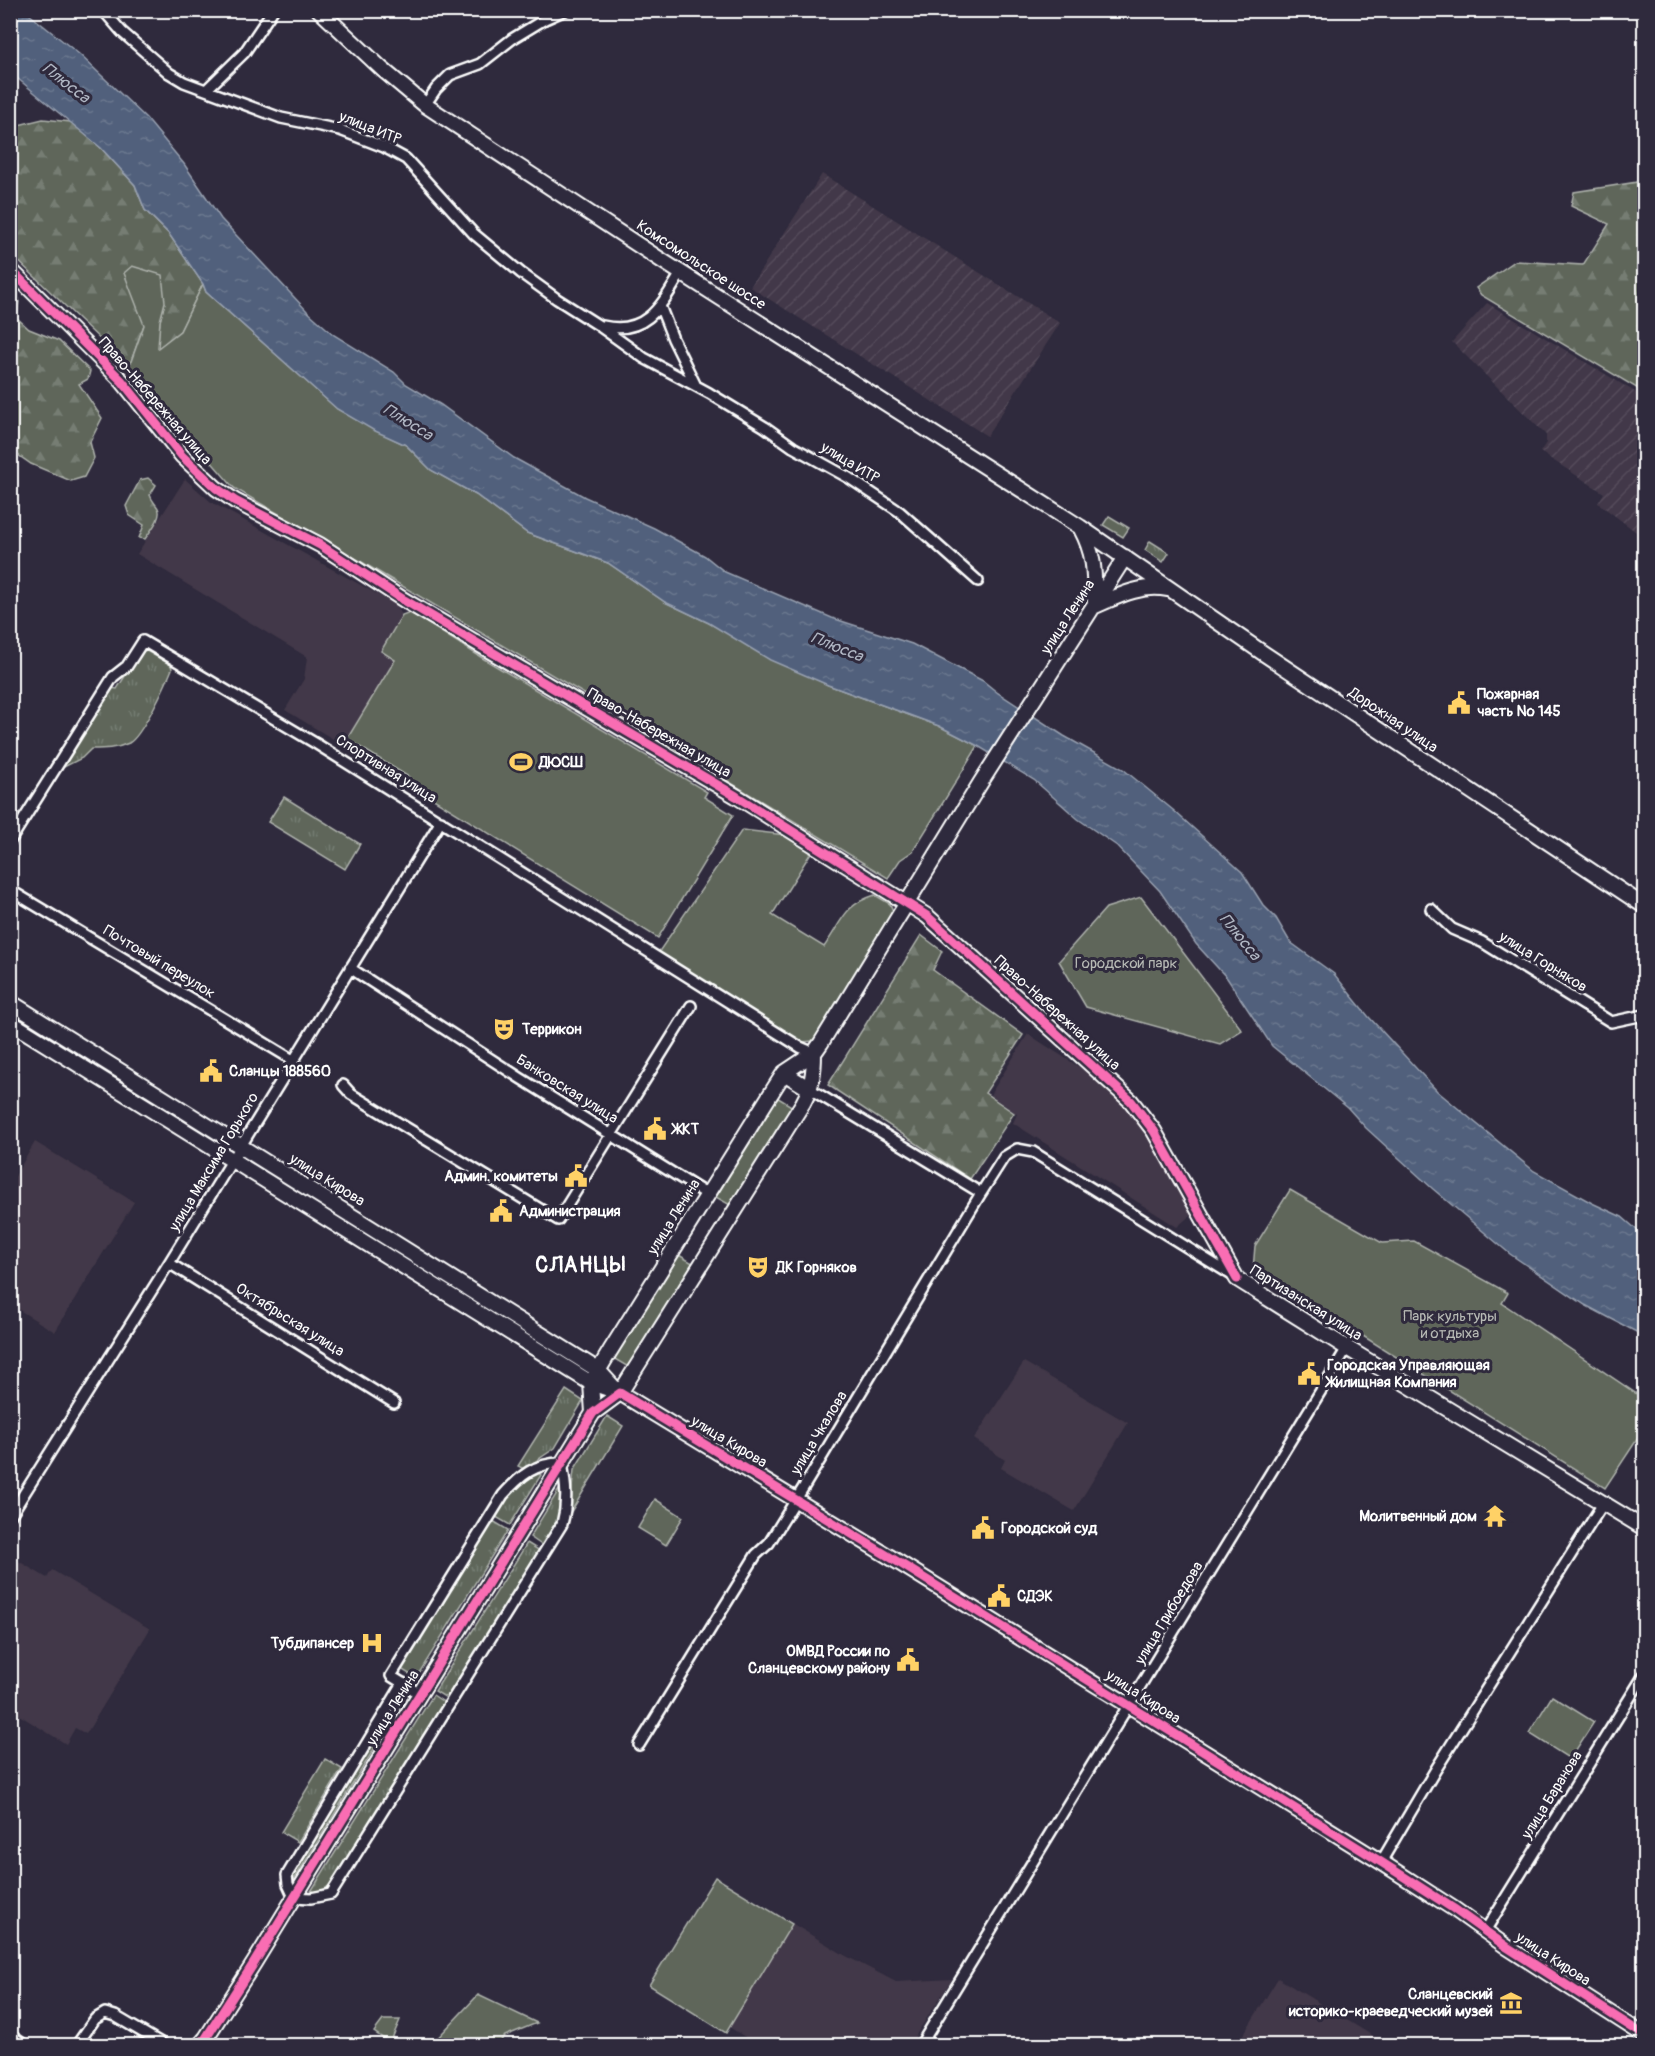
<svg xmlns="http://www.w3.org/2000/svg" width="1655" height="2056" font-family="Pangolin,sans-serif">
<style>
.built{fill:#423848}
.industrial{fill:url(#industrial-furrows)}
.grass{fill:url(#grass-tufts);stroke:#aeb2ac;stroke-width:1.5}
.forest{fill:url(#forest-firs);stroke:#aeb2ac;stroke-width:1.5}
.park{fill:#5e665a;stroke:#aeb2ac;stroke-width:1.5}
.water{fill:url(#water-ripples);stroke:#97a0b0;stroke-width:1.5}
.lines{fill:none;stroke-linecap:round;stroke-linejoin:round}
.street-casing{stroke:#fff;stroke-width:14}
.secondary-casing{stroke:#fff;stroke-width:18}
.street{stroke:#2f2a3d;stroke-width:9}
.secondary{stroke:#2f2a3d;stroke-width:14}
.cycleway-casing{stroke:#2f2a3d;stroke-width:13}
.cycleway{stroke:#f96db3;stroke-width:9}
.labels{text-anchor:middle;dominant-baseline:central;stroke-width:6;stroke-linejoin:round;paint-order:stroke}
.street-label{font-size:15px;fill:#fff;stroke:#2f2a3d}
.poi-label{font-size:15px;font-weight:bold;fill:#fff;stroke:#2f2a3d;text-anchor:start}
.park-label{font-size:15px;fill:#b7bab5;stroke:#2f2a3d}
.water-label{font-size:16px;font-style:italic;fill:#b1b7c4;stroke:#2f2a3d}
.district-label{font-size:21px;font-weight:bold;letter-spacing:1.5px;fill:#fff;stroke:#2f2a3d}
</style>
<defs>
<pattern id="industrial-furrows" width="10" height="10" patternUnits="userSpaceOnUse" patternTransform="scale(1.5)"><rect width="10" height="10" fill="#423848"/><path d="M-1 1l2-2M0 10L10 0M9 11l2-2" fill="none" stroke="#554c5a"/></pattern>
<pattern id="grass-tufts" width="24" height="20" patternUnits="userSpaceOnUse" patternTransform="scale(1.5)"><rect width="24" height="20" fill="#5e665a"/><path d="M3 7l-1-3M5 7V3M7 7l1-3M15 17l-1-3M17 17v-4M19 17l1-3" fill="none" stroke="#767d73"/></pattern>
<pattern id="forest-firs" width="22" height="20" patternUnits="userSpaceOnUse" patternTransform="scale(1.5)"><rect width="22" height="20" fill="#5e665a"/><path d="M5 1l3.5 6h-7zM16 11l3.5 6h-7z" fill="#767d73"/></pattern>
<pattern id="water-ripples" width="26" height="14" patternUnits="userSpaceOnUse" patternTransform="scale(1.5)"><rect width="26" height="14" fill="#51607b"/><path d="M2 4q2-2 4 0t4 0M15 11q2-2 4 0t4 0" fill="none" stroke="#6b788f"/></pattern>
</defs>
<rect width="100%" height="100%" fill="#2f2a3d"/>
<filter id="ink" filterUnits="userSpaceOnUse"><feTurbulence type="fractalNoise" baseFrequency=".0167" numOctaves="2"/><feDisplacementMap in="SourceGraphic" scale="12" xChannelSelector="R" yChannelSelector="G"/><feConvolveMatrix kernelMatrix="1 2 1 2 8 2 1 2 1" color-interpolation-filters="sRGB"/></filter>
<g filter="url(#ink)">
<path class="built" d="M185 479 211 502 395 604 402 615 381 651 395 660 343 745 285 710 304 679 307 657 137 554Z
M1028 1034 1082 1069 1127 1108 1165 1163 1193 1213 1177 1227 1013 1123 1017 1114 990 1095Z
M35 1142 134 1202 55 1332 11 1305V1183Z
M1024 1362 1128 1423 1074 1511 1001 1468 1005 1460 974 1439Z
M15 1559 47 1578 52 1570 150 1629 86 1734 75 1728 66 1744 11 1710 10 1565Z
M715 1877 846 1956 896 1982 952 1979 909 2046 758 2045 729 2027 726 2033 649 1985Z
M1278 1978 1378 2039 1375 2045H1237Z"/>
<path class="industrial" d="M822 174 1060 323 987 436 750 287Z
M1487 303 1640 395 1644 389V538L1598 503 1604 493 1540 452 1546 443V435L1452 342Z"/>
<path class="grass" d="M1109 516 1129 528 1123 537 1103 525Z
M1150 541 1169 553 1163 562 1145 550Z
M145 650 171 665 172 669C166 684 142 736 129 743 116 749 104 749 91 749L82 758 62 768 111 688 117 689 137 657Z
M284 797 360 844 345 869 268 822Z
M10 1007 217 1137 214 1142 11 1016Z
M250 1159 558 1351V1353L556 1355 247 1163Z
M566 1390 583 1401 555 1448 524 1469 518 1466Z
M607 1416 623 1426 569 1515 574 1470Z
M538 1473 541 1475 510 1525 496 1517C507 1500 517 1478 538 1473Z
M560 1488C571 1503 551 1533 543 1546L530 1537Z
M493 1521 508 1530 416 1678 401 1669Z
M527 1543 540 1551 448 1699 435 1691Z
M404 1690H406L407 1695 294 1880 291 1881 290 1877Z
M433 1695 445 1703 337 1877C329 1887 323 1892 310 1893Z
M325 1759 342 1769 298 1842 281 1832Z"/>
<path class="forest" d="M43 119 71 122 101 148 135 185 145 210 169 234 203 284 180 331 157 349 160 321 165 302 144 325 129 367 11 254 10 127Z
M1644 181V383L1640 390 1481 295 1476 288 1515 261 1583 265 1609 224 1571 206 1574 192Z
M10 294 19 299 17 318 29 329 59 341 90 371 88 379 79 384 102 418 90 442 94 458 84 477 71 481 31 464 11 450Z
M148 478 156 485 150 495C152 501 155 503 158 508 163 517 150 531 145 539L139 538 144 525 129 515 126 506 140 480Z
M921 935 942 951 933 970 1023 1035 985 1093 1014 1113 970 1179 828 1085Z"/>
<path class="park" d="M132 266 162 275 165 302 160 321 158 348 180 331 203 284 206 292 337 409 373 429 406 445 431 470 476 495 527 533 608 563 665 602 709 623 802 672 828 685 939 726 978 746 913 851 900 860 888 878 596 701 355 558 234 488 129 367 144 325 124 273Z
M410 612 484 659 707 792 704 797 733 815 658 938 406 782 409 777 347 739 395 660 381 651 402 615Z
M742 830 786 835 812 851 772 915 824 947C842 922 843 905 875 895L890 904 893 911 814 1041 800 1042 658 953Z
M1141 897 1242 1030 1220 1044 1086 1007 1059 961 1106 908Z
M775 1096 793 1107 732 1206 714 1196Z
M1290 1190 1382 1243 1414 1241 1508 1293 1502 1303 1644 1399V1429L1605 1488 1355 1331 1253 1270 1255 1246Z
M677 1254 696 1265 630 1368 613 1358Z
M655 1499 683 1517 666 1545 638 1528Z
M1552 1696 1594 1722 1570 1759 1529 1733Z
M715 1877 792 1924 726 2033 649 1985Z
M478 1995 537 2023 505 2036 497 2045H431Z
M383 2020H400L390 2043 374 2032Z"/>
<path class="water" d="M10 11H25L79 54 146 118 184 164 221 219 307 311 334 335 394 372 406 384 441 405 514 458 585 497 654 528 705 556 725 572 832 618 912 644 983 681 998 693 1064 736 1123 769 1173 810 1242 872 1263 905 1276 918 1290 942 1334 974 1368 1016 1437 1091 1534 1171 1592 1203 1622 1217 1644 1236V1336L1585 1305 1510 1254 1433 1189 1366 1128 1348 1108 1272 1046 1227 978 1196 944 1160 891 1117 846 1078 819 1034 780 978 746 939 726 828 685 770 660 709 623 665 602 608 563 527 533 476 495 431 470 406 445 373 430 337 409 206 292 203 284 169 234 145 210 135 185 101 148 11 73Z"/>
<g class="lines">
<g class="street-casing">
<path id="street" d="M103 10 122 32 169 73 184 82 281 118 340 130 384 147 406 159 474 234 521 273 557 299 598 325 644 358 709 393 765 427 793 447 849 478 900 512 978 581
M207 89 244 53 273 10
M425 105 436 89 450 75 480 64 512 39 545 19 565 10
M660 306 673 339 696 386
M603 326C647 336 662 304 681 273
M10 841 113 677 127 666 143 641 315 743 800 1047 814 1053
M10 890 293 1060
M1431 909 1452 929 1482 942 1611 1022 1644 1015
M350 968 520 1078 708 1195
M343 1085 351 1094 558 1220 691 1006
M810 1089 981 1193 1004 1157 1017 1149 1033 1152 1235 1277
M169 1263 394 1403
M10 1516 169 1263 441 821
M403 1683 287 1875 288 1884 294 1897 311 1898 331 1894 562 1524C568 1502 566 1485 562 1463 535 1463 521 1475 503 1495L391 1676 420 1694
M639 1745 756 1555 769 1543 805 1485 981 1193
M1381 1862 1436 1769 1604 1502
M1485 1931 1644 1675
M10 2035 26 2046
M76 2046 95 2019 105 2013 115 2016 166 2046
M920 2046 1347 1348"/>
</g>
<g class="secondary-casing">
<path id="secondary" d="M319 10 382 69 425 105 664 262 1080 527 1263 653 1644 906
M10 269 122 381 182 456 216 488 235 501 320 545 404 600 736 796 927 916 1131 1101 1154 1131 1237 1279 1347 1348 1644 1528
M1081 529C1096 557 1094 576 1095 606
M1095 606C1118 596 1142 584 1167 589
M10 1002 598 1370 618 1392
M10 1022 591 1383 620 1393 898 1562 1381 1862 1454 1909 1507 1947 1644 2035
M784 1073 810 1089
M593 1413 591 1383 610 1351 775 1087 784 1073 814 1053 821 1043 981 782 1125 557
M199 2046 206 2038 254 1963 593 1413 620 1393 803 1103C812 1087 814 1072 814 1053"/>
</g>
<use href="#street" class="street"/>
<use href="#secondary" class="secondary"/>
<g class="cycleway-casing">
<path id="cycleway" d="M10 269 122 381 182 456 216 488 235 501 320 545 404 600 736 796 927 916 1131 1101 1154 1131 1237 1279
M199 2046 206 2038 254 1963 593 1413 620 1393 898 1562 1381 1862 1454 1909 1507 1947 1644 2035"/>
</g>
<use href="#cycleway" class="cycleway"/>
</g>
</g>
<defs>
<g id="civic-bare" transform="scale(1.8)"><path d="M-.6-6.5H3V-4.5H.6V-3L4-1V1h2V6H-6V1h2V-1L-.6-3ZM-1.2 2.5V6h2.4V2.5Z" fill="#ffd166" stroke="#2f2a3d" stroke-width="2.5" paint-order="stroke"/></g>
<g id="stadium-bare" transform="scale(1.8)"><path d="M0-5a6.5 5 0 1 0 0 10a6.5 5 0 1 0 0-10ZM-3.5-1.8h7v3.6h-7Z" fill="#ffd166" stroke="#2f2a3d" stroke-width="2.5" paint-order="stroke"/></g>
<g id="theatre-bare" transform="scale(1.8)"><path d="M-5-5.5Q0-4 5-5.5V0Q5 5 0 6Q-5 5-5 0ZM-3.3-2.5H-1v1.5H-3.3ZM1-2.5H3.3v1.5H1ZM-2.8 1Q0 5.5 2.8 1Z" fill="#ffd166" stroke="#2f2a3d" stroke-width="2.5" paint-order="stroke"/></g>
<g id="temple-bare" transform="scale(1.8)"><path d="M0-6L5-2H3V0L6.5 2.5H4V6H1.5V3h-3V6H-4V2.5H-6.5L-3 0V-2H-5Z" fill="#ffd166" stroke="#2f2a3d" stroke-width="2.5" paint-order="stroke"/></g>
<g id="hospital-bare" transform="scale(1.8)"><path d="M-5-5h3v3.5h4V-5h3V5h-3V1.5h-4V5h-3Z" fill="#ffd166" stroke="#2f2a3d" stroke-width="2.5" paint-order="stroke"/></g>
<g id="museum-bare" transform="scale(1.8)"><path d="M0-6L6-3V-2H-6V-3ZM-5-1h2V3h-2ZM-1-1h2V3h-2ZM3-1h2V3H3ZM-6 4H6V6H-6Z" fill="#ffd166" stroke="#2f2a3d" stroke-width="2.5" paint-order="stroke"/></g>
</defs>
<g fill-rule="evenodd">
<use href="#civic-bare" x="1459" y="703"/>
<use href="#stadium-bare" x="521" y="762"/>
<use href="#theatre-bare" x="504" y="1029"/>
<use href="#civic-bare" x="211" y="1071"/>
<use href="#civic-bare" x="655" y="1129"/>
<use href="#civic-bare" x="576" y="1176"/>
<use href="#civic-bare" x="501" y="1211"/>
<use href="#theatre-bare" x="758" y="1267"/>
<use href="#civic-bare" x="1309" y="1374"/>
<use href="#temple-bare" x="1495" y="1516"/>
<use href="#civic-bare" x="983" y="1528"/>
<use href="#civic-bare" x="999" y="1596"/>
<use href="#hospital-bare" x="372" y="1643"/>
<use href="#civic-bare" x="908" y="1660"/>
<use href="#museum-bare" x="1511" y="2003"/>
</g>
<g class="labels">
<g class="street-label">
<text transform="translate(370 128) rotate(22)">улица ИТР</text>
<text transform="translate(701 265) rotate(33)">Комсомольское шоссе</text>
<text transform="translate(155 401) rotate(49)">Право-Набережная улица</text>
<text transform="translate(850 463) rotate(31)">улица ИТР</text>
<text transform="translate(1068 617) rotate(-57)">улица Ленина</text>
<text transform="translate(1393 720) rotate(34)">Дорожная улица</text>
<text transform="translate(659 733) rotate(30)">Право-Набережная улица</text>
<text transform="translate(386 769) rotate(32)">Спортивная улица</text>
<text transform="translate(159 962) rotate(31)">Почтовый переулок</text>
<text transform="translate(1543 962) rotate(32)">улица Горняков</text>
<text transform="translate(1057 1013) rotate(42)">Право-Набережная улица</text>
<text transform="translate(567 1089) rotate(32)">Банковская улица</text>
<text transform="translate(214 1162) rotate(-59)">улица Максима Горького</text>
<text transform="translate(327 1180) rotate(32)">улица Кирова</text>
<text transform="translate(674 1217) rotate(-58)">улица Ленина</text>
<text transform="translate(1306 1303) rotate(32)">Партизанская улица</text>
<text transform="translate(290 1320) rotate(32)">Октябрьская улица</text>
<text transform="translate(819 1433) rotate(-59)">улица Чкалова</text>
<text transform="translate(729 1442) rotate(31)">улица Кирова</text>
<text transform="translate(1169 1613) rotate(-59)">улица Грибоедова</text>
<text transform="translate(1143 1697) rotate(33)">улица Кирова</text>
<text transform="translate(393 1708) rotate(-58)">улица Ленина</text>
<text transform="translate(1552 1795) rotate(-58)">улица Баранова</text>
<text transform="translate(1553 1959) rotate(33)">улица Кирова</text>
</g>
<g class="poi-label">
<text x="1477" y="694">Пожарная<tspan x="1477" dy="17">часть № 145</tspan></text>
<text x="539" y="762">ДЮСШ</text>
<text x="522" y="1029">Террикон</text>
<text x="229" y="1071">Сланцы 188560</text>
<text x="673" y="1129">ЖКТ</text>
<text x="558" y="1176" text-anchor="end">Админ. комитеты</text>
<text x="519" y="1211">Администрация</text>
<text x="776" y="1267">ДК Горняков</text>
<text x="1327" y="1365">Городская Управляющая<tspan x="1327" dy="17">Жилищная Компания</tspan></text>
<text x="1477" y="1516" text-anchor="end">Молитвенный дом</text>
<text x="1001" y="1528">Городской суд</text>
<text x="1017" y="1596">СДЭК</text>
<text x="354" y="1643" text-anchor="end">Тубдипансер</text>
<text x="890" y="1651" text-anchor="end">ОМВД России по<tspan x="890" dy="17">Сланцевскому району</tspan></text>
<text x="1493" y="1994" text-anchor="end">Сланцевский<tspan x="1493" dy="17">историко-краеведческий музей</tspan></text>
</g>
<g class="park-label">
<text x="1126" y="963">Городской парк</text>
<text x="1450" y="1316">Парк культуры<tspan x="1450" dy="17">и отдыха</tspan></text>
</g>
<g class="water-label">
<text transform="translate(66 83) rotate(38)">Плюсса</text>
<text transform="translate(408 422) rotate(32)">Плюсса</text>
<text transform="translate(837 647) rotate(22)">Плюсса</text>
<text transform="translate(1240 937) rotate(51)">Плюсса</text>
</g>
<g class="district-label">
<text x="581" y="1265">СЛАНЦЫ</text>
</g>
</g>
<rect width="1655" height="2056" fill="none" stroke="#2f2a3d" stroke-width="36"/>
<rect x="18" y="18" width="1619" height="2020" fill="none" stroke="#fff" stroke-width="2" filter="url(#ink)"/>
</svg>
